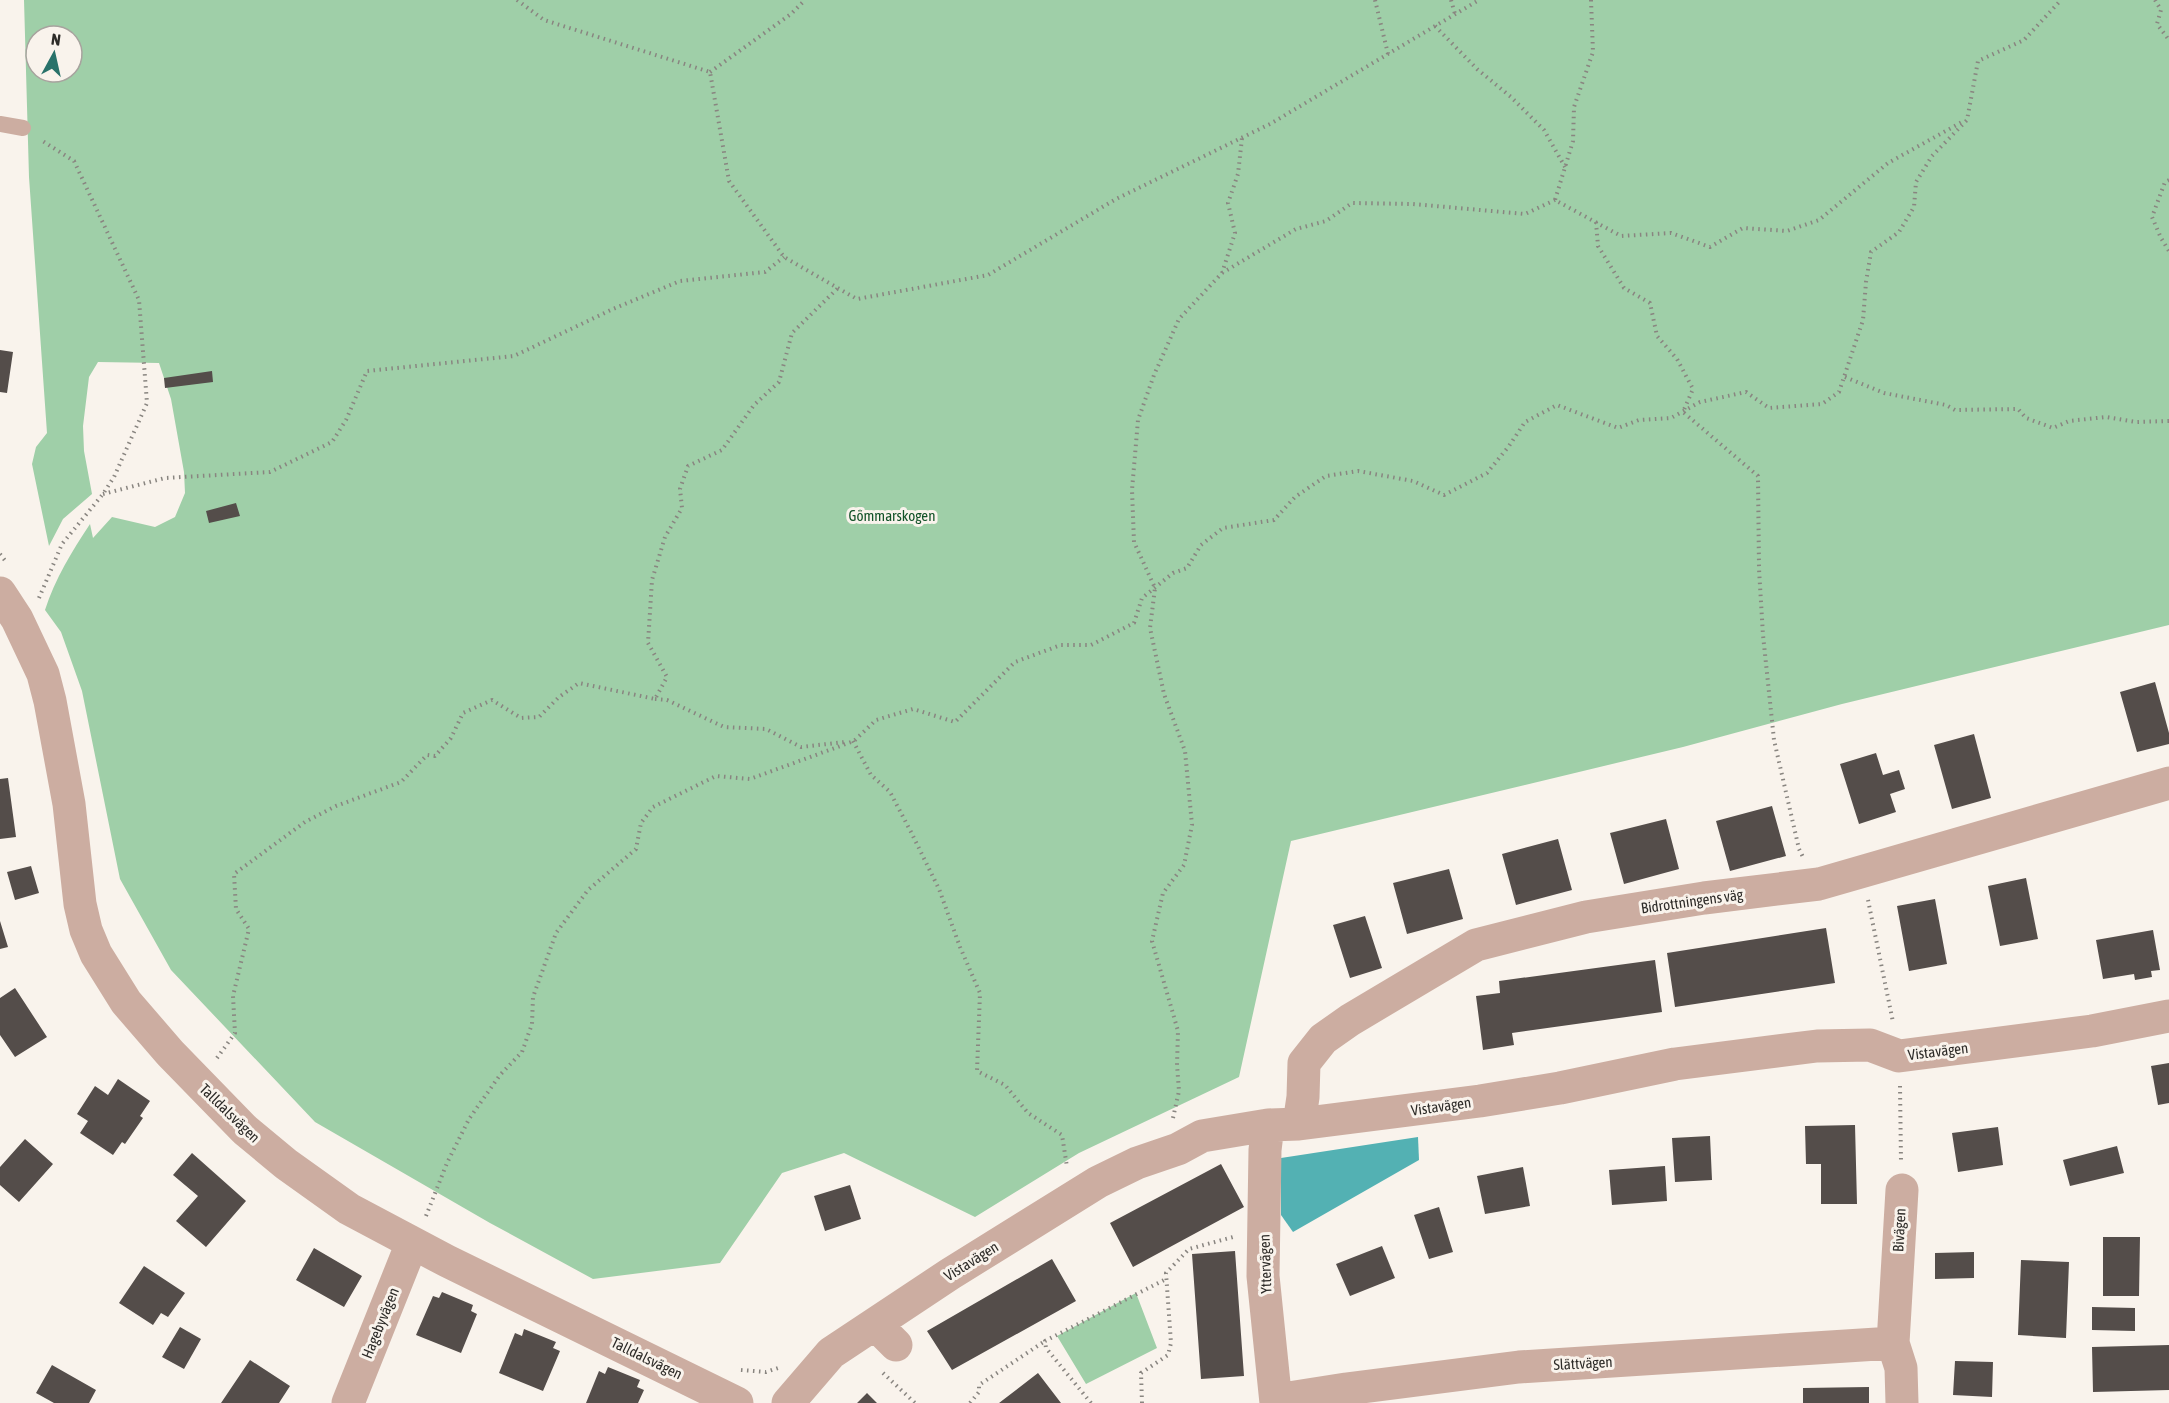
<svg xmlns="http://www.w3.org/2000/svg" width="2169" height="1403" font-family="'Asap Condensed',sans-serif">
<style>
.green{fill:#9fcfa8;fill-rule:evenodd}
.water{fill:#53b1b3}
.building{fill:#544d4a}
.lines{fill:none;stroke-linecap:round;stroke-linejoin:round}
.path{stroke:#898580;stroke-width:4;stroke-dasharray:1.5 4.5;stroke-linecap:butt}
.lane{stroke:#ccada1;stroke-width:16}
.street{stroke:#ccada1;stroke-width:33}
.labels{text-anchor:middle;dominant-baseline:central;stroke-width:6;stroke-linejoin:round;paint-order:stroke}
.park-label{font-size:15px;fill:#125228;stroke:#f9f3ec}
.street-label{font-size:15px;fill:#2d2b28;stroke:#f9f3ec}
</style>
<rect width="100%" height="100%" fill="#f9f3ec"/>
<path class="green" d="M24 0H2169V625L1842 704 1683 747 1291 841 1239 1077 1079 1153 975 1217 844 1153 782 1173 720 1263 593 1279 490 1223 315 1122 171 970 120 879 82 691 61 632 45 610C55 579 72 551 90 524L93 538 112 517 155 527 175 517 185 493 184 472 171 399 159 363 98 362 89 377 83 426 84 451 92 494 63 519 49 546 32 464 36 447 47 433 29 177ZM36 36H72V72H36Z
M1136 1293 1157 1348 1086 1384 1057 1336Z"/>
<path class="water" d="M1418 1137 1419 1160 1293 1232 1281 1215V1158Z"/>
<path class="building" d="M0 350 13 352 7 393 0 392Z
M212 371 213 382 165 388 164 378Z
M236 503 240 516 209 523 206 511Z
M2155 682 2169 733V744L2137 752 2120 692Z
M1974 734 1991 798 1952 809 1934 745Z
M1876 753 1883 775 1899 770 1905 789 1890 794 1896 812 1859 824 1840 764Z
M8 778 16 837 0 839V779Z
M1772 806 1786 856 1730 871 1716 821Z
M1666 819 1679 869 1624 884 1610 833Z
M1558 839 1572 890 1516 905 1502 854Z
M31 866 39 893 15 900 7 872Z
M1449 869 1463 919 1407 934 1393 883Z
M2026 878 2038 939 2000 946 1988 886Z
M1935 899 1947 964 1909 971 1897 906Z
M1365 916 1382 968 1350 978 1333 925Z
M0 921 8 947 0 949Z
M1826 928 1835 983 1675 1007 1667 953Z
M2153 930 2160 970 2151 971 2152 977 2135 980 2134 974 2103 979 2096 940Z
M1655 960 1662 1012 1512 1033 1514 1045 1483 1050 1476 996 1500 993 1499 981Z
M15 988 47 1037 15 1057 0 1035V998Z
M2169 1063V1103L2158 1105 2151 1066Z
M118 1079 150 1101 140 1116 143 1118 125 1144 122 1142 113 1155 80 1133 88 1121 77 1114 95 1086 108 1095Z
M1855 1125 1857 1204H1821V1164H1806L1805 1126Z
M1998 1127 2003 1165 1958 1172 1952 1133Z
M1710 1136 1712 1180 1675 1182 1672 1138Z
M25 1139 53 1164 19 1202 0 1185V1167Z
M2117 1146 2124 1173 2070 1186 2063 1160Z
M192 1153 246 1201 206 1247 176 1221 198 1196 173 1175Z
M1221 1164 1244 1207 1133 1267 1110 1223Z
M1665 1166 1667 1201 1612 1205 1609 1170Z
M1523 1167 1530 1206 1485 1214 1477 1176Z
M850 1185 861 1219 825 1231 814 1196Z
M1439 1207 1453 1252 1429 1259 1414 1215Z
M2103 1237H2140L2139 1296H2103Z
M1382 1246 1395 1278 1350 1296 1336 1264Z
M314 1248 362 1276 344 1307 296 1280Z
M1235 1251 1244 1376 1201 1379 1192 1254Z
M1974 1252V1278L1935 1279V1253Z
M1052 1259 1076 1301 952 1370 927 1331Z
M2021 1260 2069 1262 2066 1338 2018 1335Z
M144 1266 185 1293 168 1317 161 1313 153 1325 119 1303Z
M442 1292 473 1305 471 1311 477 1314 461 1353 416 1335 433 1296 439 1298Z
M2092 1307 2135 1308V1331L2092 1330Z
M180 1327 201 1339 184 1369 162 1357Z
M524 1329 556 1342 553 1348 560 1351 543 1391 499 1373 515 1333 522 1336Z
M2169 1345V1390L2093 1392 2092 1347Z
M250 1360 290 1386 279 1403H221Z
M1955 1361 1993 1362 1992 1397 1953 1395Z
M52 1365 96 1390 89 1403H54L36 1393Z
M608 1367 640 1380 637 1387 644 1390 638 1403H586L599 1371 605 1374Z
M1038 1373 1061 1403H999Z
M1869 1387V1403H1803V1388Z
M867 1393 877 1403H857Z"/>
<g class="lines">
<path class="path" d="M517 0 544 20 710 72 729 181 784 257 857 299 988 275 1116 199 1270 124 1479 0
M1375 0 1388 54
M1451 0 1455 14
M1591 0 1593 52 1574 107 1573 141 1555 200 1621 236 1671 233 1710 247 1743 228 1787 231 1819 220 1888 163 1962 122
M2155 0 2161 10 2157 24 2169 40
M1435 26 1477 69 1511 97 1544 130 1565 167
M710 72 791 14 805 0
M2169 180 2165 182 2152 217 2161 238 2169 251
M1596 222 1598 246 1624 288 1650 303 1657 336 1677 359 1693 389 1683 412 1758 476 1759 569 1763 635 1774 740 1799 849 1803 857
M1222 273 1296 229 1326 221 1352 203 1413 204 1525 214 1555 200
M1845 377 1884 393 1946 405 1955 410 2018 409 2026 418 2053 428 2069 421 2106 417 2136 422 2169 421
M103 494 165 478 270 472 332 442 346 420 367 371 514 356 613 309 680 281 765 272 784 257
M0 554 7 563
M39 598 62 544 103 494 114 477 147 403 139 300 74 161 41 140
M655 699 667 700 724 727 766 729 801 747 845 742
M853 741 871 775 890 792 911 832 939 889 960 947 980 993 977 1071 1005 1085 1028 1113 1062 1135 1067 1167
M1868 900 1893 1022
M217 1058 235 1033 233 996 249 929 236 909 234 874 305 822 336 806 401 782 427 755 435 756 451 738 463 713 492 700 521 718 539 717 559 697 579 683 655 699 667 677 648 643 652 580 665 537 682 508 680 489 688 466 722 450 754 405 779 382 792 333 838 288
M1900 1086 1901 1162
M1173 1118 1179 1091 1177 1065 1178 1031 1152 941 1163 893 1184 865 1192 825 1185 751 1164 694 1150 628 1155 588 1134 542 1132 490 1138 420 1154 375 1179 319 1222 273 1235 233 1228 203 1238 174 1242 138
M426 1216 447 1163 469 1119 500 1075 522 1052 532 1024 533 997 556 933 588 890 636 849 641 823 653 807 716 776 750 779 854 741 876 720 913 709 955 722 1015 662 1061 645H1091L1134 623 1142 598 1173 573 1187 568 1201 545 1223 528 1274 520 1295 497 1326 476 1358 471 1413 481 1444 495 1487 473 1509 446 1525 422 1557 405 1618 428 1639 420 1671 418 1700 402 1746 392 1769 408 1822 404 1839 392 1863 320 1866 282 1871 252 1899 232 1914 207 1916 182 1932 156 1967 120 1978 61 2024 40 2061 0
M741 1370 766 1372 778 1368
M883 1373 915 1403
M970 1403 979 1392V1385L1045 1341
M1091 1403 1046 1348 1045 1341 1166 1279
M1142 1403 1141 1373 1168 1355 1171 1343 1166 1273 1189 1249 1233 1237"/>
<path class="lane" d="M0 124 23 128"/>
<path class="street" d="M0 593 17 619 43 674 50 701 69 804 80 904 86 930 96 954 126 1002 170 1053 245 1130 286 1164 349 1209 447 1261 737 1403
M1299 1124 1303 1097 1304 1063 1323 1039 1350 1020 1476 945 1586 917 1704 898 1819 884 2169 783
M1268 1125 1265 1150 1263 1276 1276 1403
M875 1324 896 1345
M1276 1400 1346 1389 1519 1367 1893 1343
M348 1403 412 1243
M788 1403 831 1353 950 1274 1098 1182 1137 1163 1178 1149 1202 1136 1268 1125 1299 1124 1480 1101 1560 1088 1675 1064 1817 1046 1870 1045 1899 1056 2092 1031 2169 1016
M1902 1403 1901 1368 1893 1343 1902 1190"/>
</g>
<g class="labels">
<g class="park-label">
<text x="892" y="515">Gömmarskogen</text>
</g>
<g class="street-label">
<text transform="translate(1692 901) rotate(-8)">Bidrottningens väg</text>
<text transform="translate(1938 1051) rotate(-7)">Vistavägen</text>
<text transform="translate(1441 1106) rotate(-8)">Vistavägen</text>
<text transform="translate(230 1113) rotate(44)">Talldalsvägen</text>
<text transform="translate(1899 1230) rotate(-87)">Bivägen</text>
<text transform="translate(971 1261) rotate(-32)">Vistavägen</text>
<text transform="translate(1265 1264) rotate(-92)">Yttervägen</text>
<text transform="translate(380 1323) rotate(-68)">Hagebyvägen</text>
<text transform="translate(647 1358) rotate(26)">Talldalsvägen</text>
<text transform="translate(1583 1363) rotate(-3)">Slättvägen</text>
</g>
</g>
<g transform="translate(54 54) rotate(8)"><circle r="28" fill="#f9f3ec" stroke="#a7a39e" stroke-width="1.5"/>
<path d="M0-4.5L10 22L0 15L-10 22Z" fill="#29726a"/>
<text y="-9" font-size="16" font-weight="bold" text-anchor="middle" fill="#2d2b28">N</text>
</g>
</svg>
